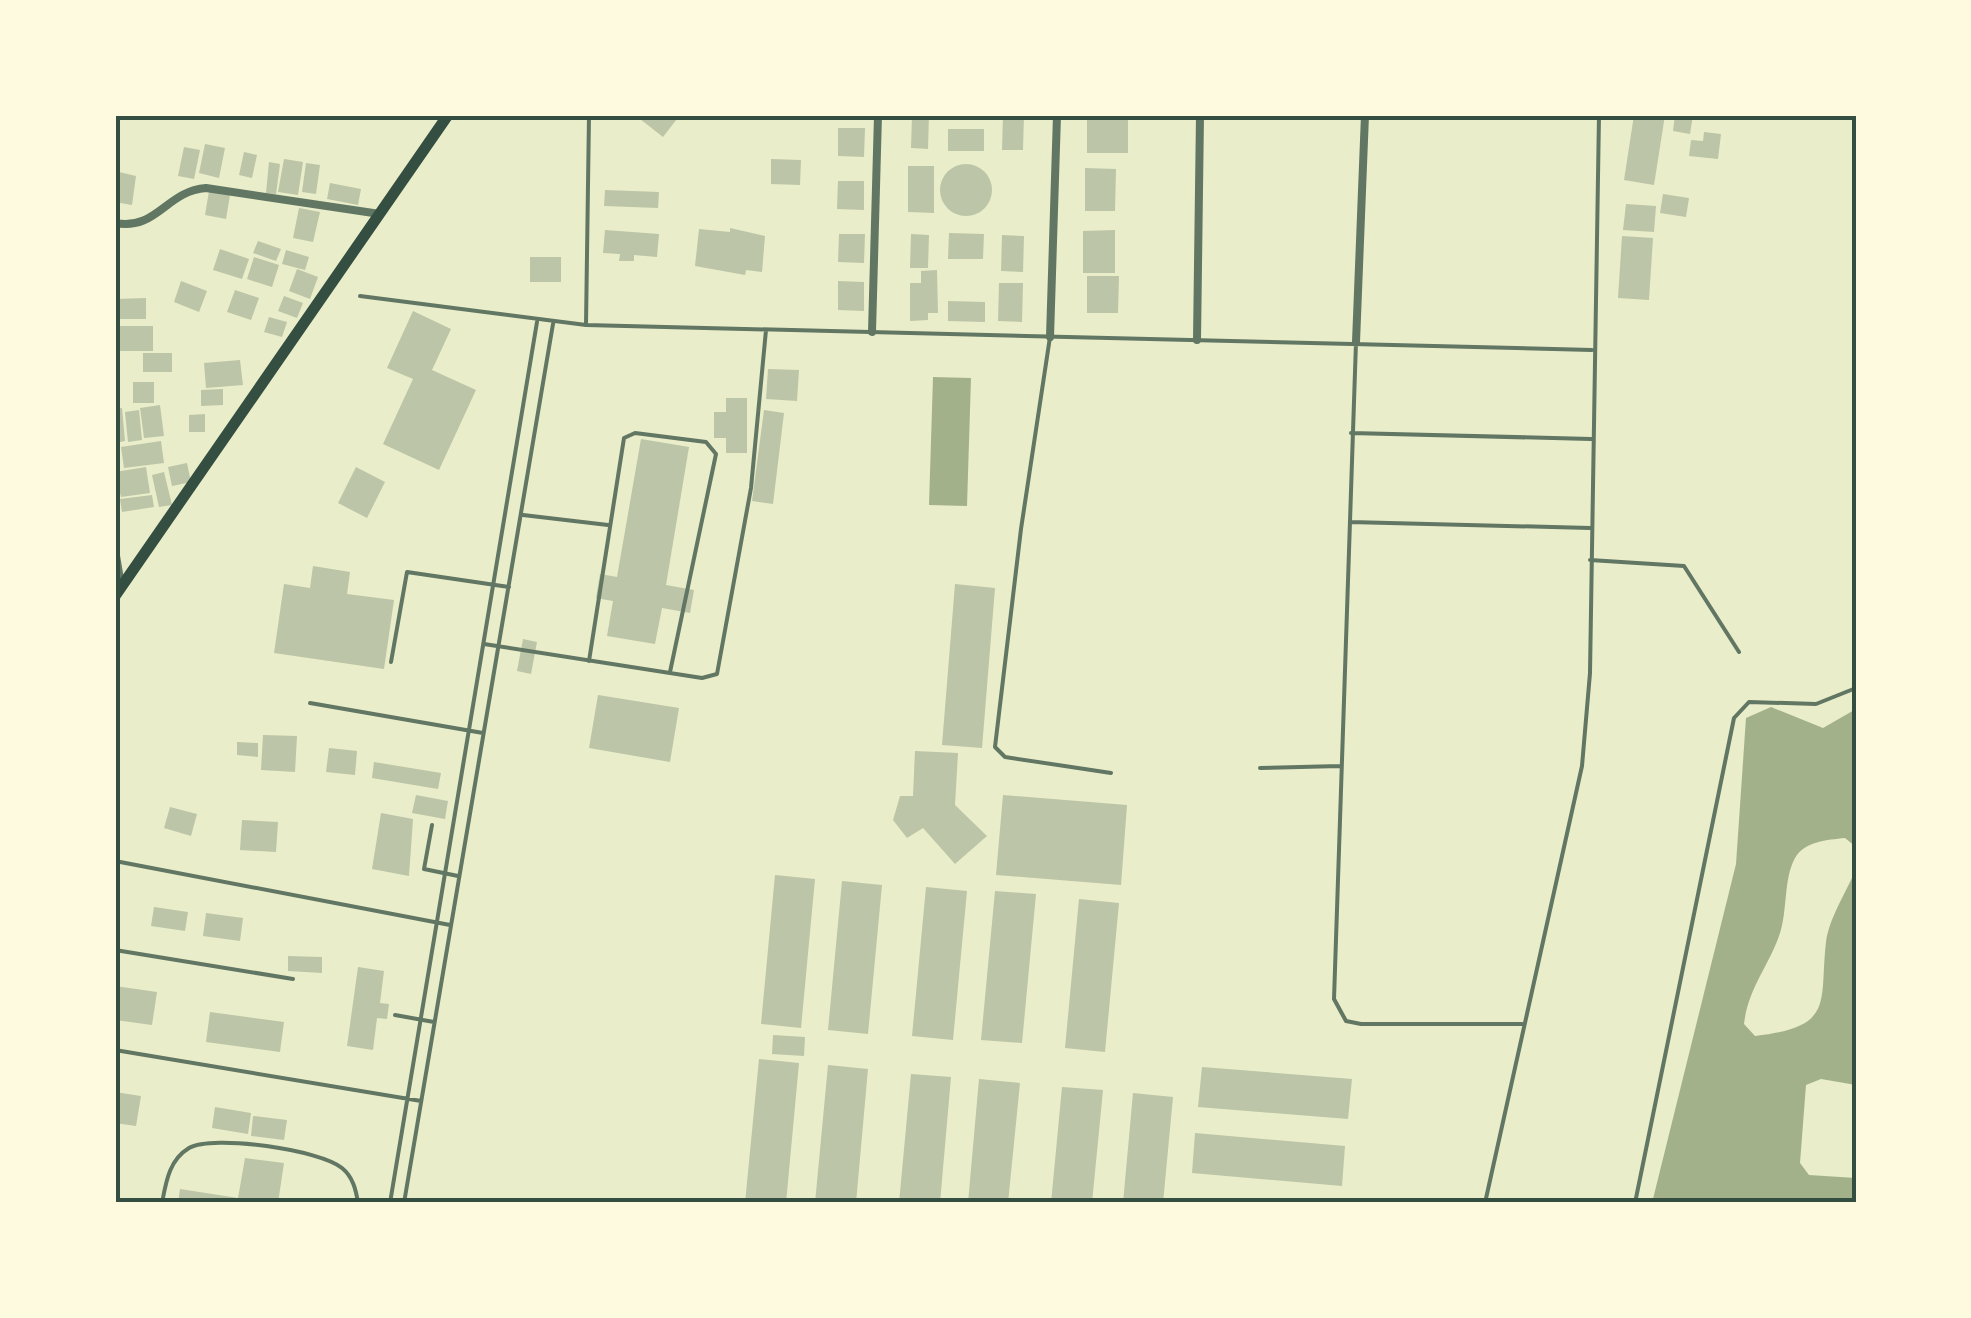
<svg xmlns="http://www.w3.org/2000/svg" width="1971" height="1318" font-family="Figtree,sans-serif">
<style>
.water{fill:#a3b18a}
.building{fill:#bcc5a7}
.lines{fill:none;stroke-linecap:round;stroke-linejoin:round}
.service{stroke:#617663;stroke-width:4}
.minor{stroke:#617663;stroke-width:8}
.primary{stroke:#344e41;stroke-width:11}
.neatline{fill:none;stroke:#344e41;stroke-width:4}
</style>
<rect width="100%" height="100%" fill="#e9edc9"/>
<path class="water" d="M933 377 971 378 967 506 929 505Z
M1771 707 1823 728 1856 709V847L1845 838C1827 840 1805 841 1795 858 1783 880 1788 912 1779 936 1768 967 1748 989 1744 1024L1755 1036C1836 1027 1819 1002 1826 942 1829 918 1847 891 1856 869V1085L1821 1079 1806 1085 1800 1163 1809 1175 1856 1178V1203H1652L1736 864 1746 718Z"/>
<path class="building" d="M635 115H680L663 137Z
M912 115H929L928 149 911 148Z
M1003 115H1024L1023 150H1002Z
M1087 115H1128V153H1087Z
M1634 115H1665L1654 185 1624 180Z
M1675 115H1693L1690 134 1673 131Z
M838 128H865L864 157 838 156Z
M948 129H984V151H948Z
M1704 132 1721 134 1718 159 1689 156 1691 140 1703 141Z
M205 144 225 148 219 178 199 173Z
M184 147 200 150 194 179 178 176Z
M244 152 257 155 252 178 239 175Z
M284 159 303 162 298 195 278 192Z
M771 159 801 160 800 185 771 184Z
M269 162 280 164 276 194 266 193Z
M306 163 320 165 316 194 302 192Z
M940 190a26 26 0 1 1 52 0a26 26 0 1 1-52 0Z
M908 166H934V213L908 212Z
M1085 168 1116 169 1115 211H1085Z
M119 172 136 176 132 205 115 202Z
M838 181H864V210L837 209Z
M330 183 361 189 358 205 327 199Z
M605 190 659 192 658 208 604 206Z
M209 191 230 195 226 219 205 215Z
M1663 194 1689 198 1686 217 1660 213Z
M1626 204 1656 206 1654 232 1623 230Z
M299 208 320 212 313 242 293 238Z
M730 228 765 236 762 272 746 270 745 275 695 266 699 229 730 232Z
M605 230 659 234 657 257 634 255V261H619L620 254 603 253Z
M1115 230V273H1083V231Z
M949 233 984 234 983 259H948Z
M839 234H865L864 263 838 262Z
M911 234 929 235 928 268H910Z
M1002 235 1024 236 1023 272 1001 271Z
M1622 236 1653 238 1649 300 1618 298Z
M258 241 281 249 276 261 253 253Z
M220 249 249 259 242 279 213 270Z
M286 250 309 257 305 270 282 264Z
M254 257 279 265 272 287 247 279Z
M530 257H561V282H530Z
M297 269 318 277 310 299 289 291Z
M937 270 938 313H928V320L910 321V283H921V271Z
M1087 276H1119L1118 313H1087Z
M181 281 207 291 199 312 174 302Z
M838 281 864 282V311L838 310Z
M999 283H1023L1022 322 998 321Z
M235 290 259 298 251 320 227 312Z
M284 296 303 303 297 318 278 311Z
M146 298V319H115V299Z
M948 301 985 302V322L948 321Z
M413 311 451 329 432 370 476 390 439 470 383 444 413 379 387 368Z
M269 317 287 322 282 337 264 332Z
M119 326H153V351H119Z
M143 353H172V372H143Z
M240 360 243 385 206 388 204 363Z
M768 369 799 370 797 401 766 399Z
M133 382H154V403H133Z
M223 389V405L201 406V390Z
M726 398H747V453H726V438H714V412H726Z
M160 405 164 436 144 438 140 408Z
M122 408 125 441 115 443V409Z
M139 410 142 440 128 442 125 412Z
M764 410 784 413 773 504 752 501Z
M205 414V432H189V415Z
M641 439 689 447 666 585 694 590 690 613 662 608 655 644 607 636 613 601 596 598 600 574 617 577Z
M161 441 164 463 124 468 121 447Z
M187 463 191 482 172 486 168 467Z
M146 467 150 493 121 497 115 472Z
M356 467 385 482 367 518 338 503Z
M164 472 172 505 159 507 152 475Z
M152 495 154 507 122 512 120 499Z
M313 566 350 572 347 594 394 600 384 669 274 653 284 584 310 588Z
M955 584 995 588 982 748 942 745Z
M523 639 537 642 531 674 517 671Z
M598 695 679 708 670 762 589 748Z
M263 735 297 736 295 772 261 770Z
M237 742 258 743V757L237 755Z
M329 748 357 751 355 775 326 772Z
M915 751 958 753 955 805 987 836 955 864 923 828 907 838 893 820 900 796H913Z
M374 762 441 773 438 789 372 778Z
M416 795 448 801 445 819 412 813Z
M1003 795 1127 805 1121 885 996 875Z
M170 807 197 814 191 836 164 828Z
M381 813 413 819 409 876 372 869Z
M242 820 278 822 276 852 240 850Z
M775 875 815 879 801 1028 761 1024Z
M842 881 882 885 868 1034 828 1030Z
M926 887 967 891 953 1040 912 1036Z
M995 891 1036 894 1022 1043 981 1040Z
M1079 899 1119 903 1105 1052 1065 1048Z
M154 907 188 912 185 931 151 926Z
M206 913 243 918 240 941 203 936Z
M288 956 322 957V973L288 971Z
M358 967 384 971 380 1003 389 1004 387 1019 377 1018 373 1050 347 1046Z
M115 986 157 992 152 1025 115 1020Z
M210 1012 284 1022 280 1052 206 1042Z
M773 1035 805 1037 804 1056 772 1054Z
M759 1059 799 1063 786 1203H745Z
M828 1065 868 1069 856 1203H815Z
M1202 1067 1352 1079 1348 1119 1198 1107Z
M911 1074 951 1077 940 1203H899Z
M979 1079 1020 1083 1008 1203H968Z
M1062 1087 1103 1090 1092 1203H1051Z
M115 1092 141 1096 136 1126 115 1123Z
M1133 1093 1173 1097 1163 1203H1123Z
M215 1107 251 1113 248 1134 212 1128Z
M253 1116 287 1120 284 1140 251 1136Z
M1195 1133 1345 1146 1342 1186 1192 1173Z
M245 1158 284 1163 278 1203H178L180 1189 238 1198Z"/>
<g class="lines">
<path class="service" d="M360 296 586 325 1592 350
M586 325 589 115
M1050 337 1021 529 995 747 1005 757 1111 773
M1356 342 1334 999 1346 1021 1361 1024H1522
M1351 433 1591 439
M523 515 608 525
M1350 522 1590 528
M1590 560 1684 566 1739 652
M484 644 702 678 717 674 751 488 766 330
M589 661 624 438 635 433 706 442 716 454 670 672
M391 662 407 572 509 587
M310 703 483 733
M1260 768 1340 766
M432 825 424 869 458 876
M115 861 450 925
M115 950 293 979
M395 1015 434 1022
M115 1050 421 1101
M162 1203C166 1182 169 1160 189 1148 213 1134 321 1150 342 1168 353 1177 356 1190 358 1203
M390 1203 537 322
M404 1203 553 324
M1485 1203 1582 766 1590 673 1599 115
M1635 1203 1734 718 1749 702 1816 704 1856 688"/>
<path class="minor" d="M115 223C157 231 166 191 206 188L380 214
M872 332 878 115
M1050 337 1057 115
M1197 340 1200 115
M1356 342 1365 115
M115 550 121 585"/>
<path class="primary" d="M115 596 448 115"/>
</g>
<rect width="1971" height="1318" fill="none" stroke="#fefae0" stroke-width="235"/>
<rect x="118" y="118" width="1736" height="1082" class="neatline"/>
</svg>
